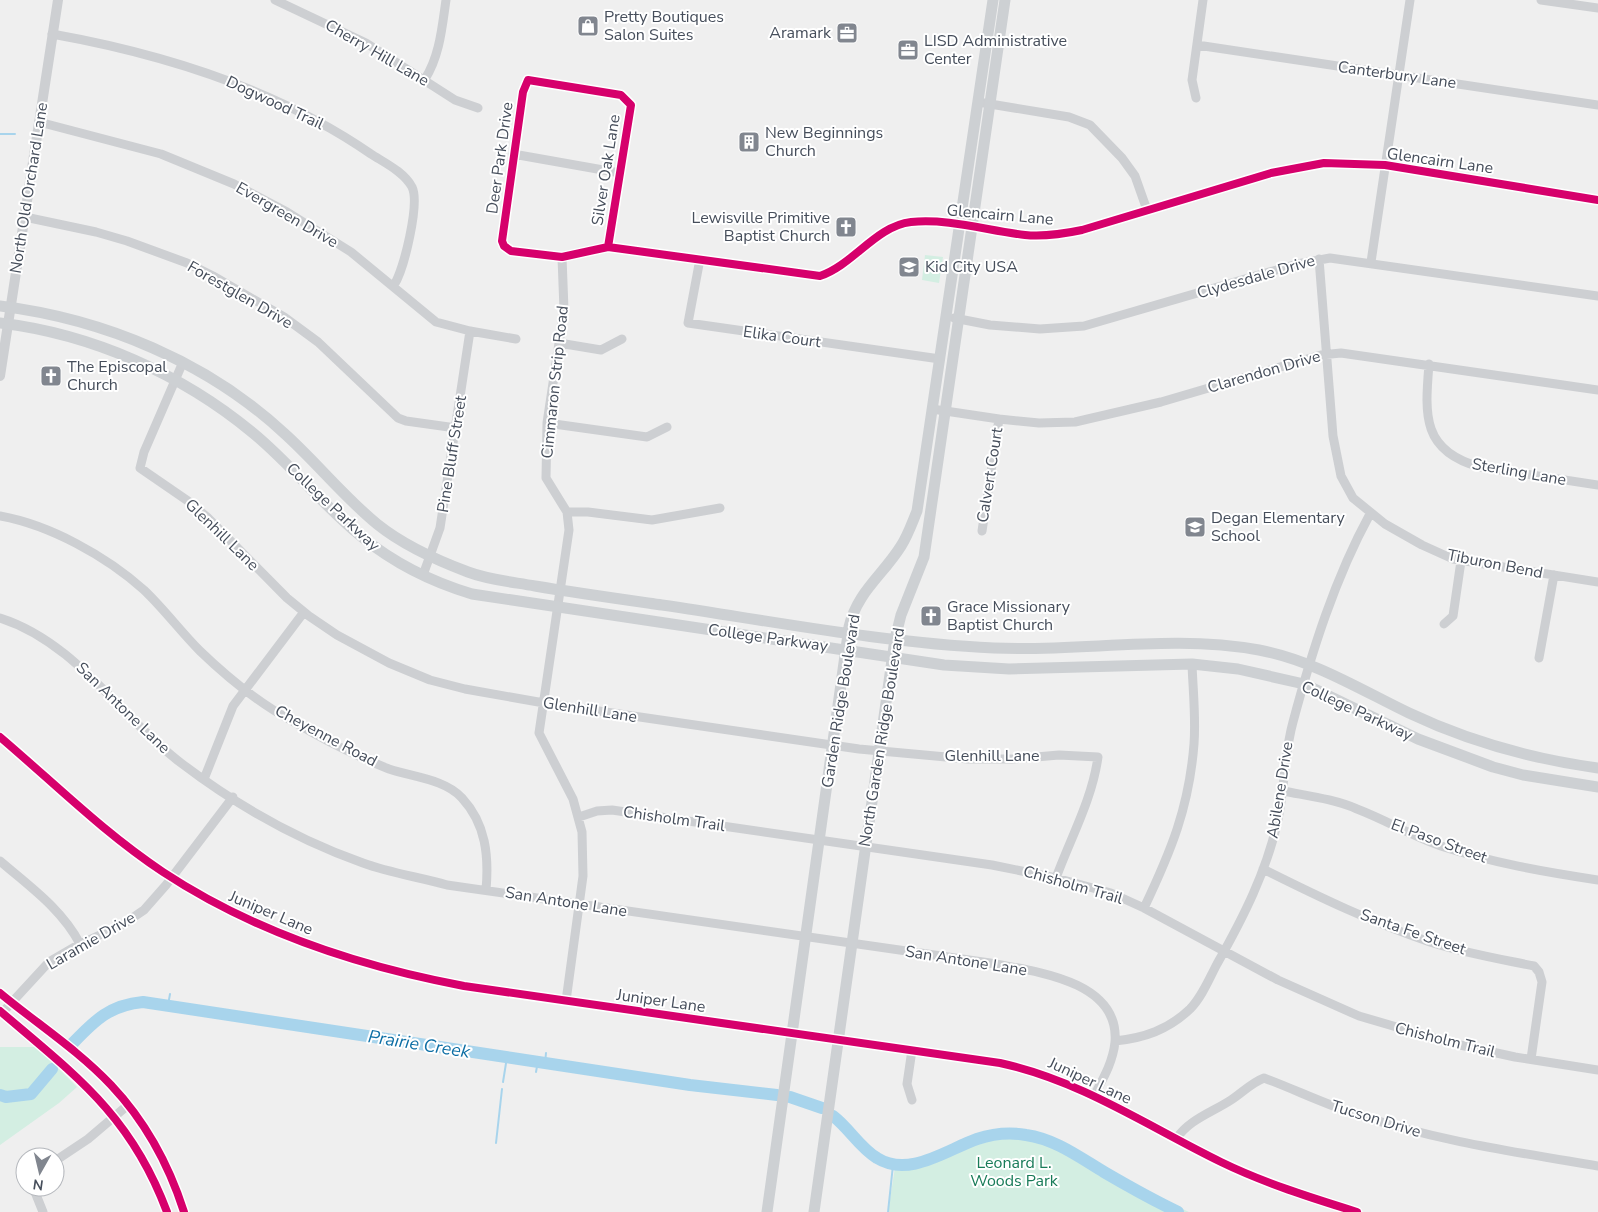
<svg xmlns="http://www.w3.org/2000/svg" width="1598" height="1212" font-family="'Nunito Sans',sans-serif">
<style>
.green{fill:#d3eee2}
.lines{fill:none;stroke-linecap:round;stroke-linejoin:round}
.stream{stroke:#a8d4ec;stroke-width:2}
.river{stroke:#a8d4ec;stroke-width:12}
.minor{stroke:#cdcfd2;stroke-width:9}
.tertiary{stroke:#cdcfd2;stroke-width:10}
.secondary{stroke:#cdd0d3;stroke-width:11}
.cycleway-casing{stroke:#fff;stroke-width:11}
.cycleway{stroke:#d6006c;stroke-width:8}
.labels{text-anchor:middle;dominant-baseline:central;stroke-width:4;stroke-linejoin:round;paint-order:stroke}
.poi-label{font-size:16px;fill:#464e5b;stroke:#fff;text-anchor:start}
.street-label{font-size:16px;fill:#464e5b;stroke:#fff}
.park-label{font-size:16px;fill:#187b58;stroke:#fff}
.water-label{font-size:18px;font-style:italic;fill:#0e6fa5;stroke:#fff}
</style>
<rect width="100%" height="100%" fill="#efefef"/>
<path class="green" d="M925 255 943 257 939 283 922 280Z
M0 1047H37L77 1087 59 1103 0 1145Z
M1022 1130 1056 1139 1146 1192 1189 1212H888L896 1161 926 1159 979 1134Z"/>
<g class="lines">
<path class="stream" d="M0 134H15
M168 1005 170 994
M545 1063 546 1053
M536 1072 538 1061
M503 1082 507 1057
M496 1143 502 1089
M888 1212 893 1165"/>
<path class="river" d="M73 1043C95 1020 110 1005 143 1002L690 1085 777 1095
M0 1095 6 1097 31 1094 52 1069
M790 1097 822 1108
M833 1116C849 1128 860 1148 877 1158 909 1178 946 1150 977 1139 992 1134 1010 1132 1026 1135 1055 1139 1079 1157 1104 1172 1128 1186 1153 1200 1178 1212"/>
<path class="minor" d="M275 0 366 43 455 100 478 108
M1541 0 1598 8
M52 34C164 54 277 89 371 154 385 163 404 172 412 187 420 203 404 270 394 285
M1197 45 1598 105
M425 79C440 55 442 27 446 0
M1196 98 1192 80 1203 0
M978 102 1069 117 1090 125 1122 158 1135 176 1147 210
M39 122 161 154 234 184 287 212 351 252 436 322 470 331 516 339
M513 154 620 173
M25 217 96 232 127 241 187 263 213 276 284 317 318 342 398 418 406 421 456 428
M608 247 631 105 621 95 528 80 523 92 502 241 504 246 511 251 562 257 608 247 820 276C853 265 876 226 911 222 948 218 989 231 1025 235 1045 237 1063 234 1082 230L1271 173 1324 163 1385 165 1598 200
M562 257 564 310 547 423 546 478 567 512 569 530 539 733 573 799 582 832 583 876 566 1001
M700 259 688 323 940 359
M1319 259 1333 436 1341 476 1353 498 1385 524 1422 545 1453 559 1598 582
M1371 262 1410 0
M954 318 990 325 1040 329 1084 326 1297 264 1330 258 1598 296
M559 343 601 350 622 339
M183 362 144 452 140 468 188 501 207 517 287 598 309 616 337 635 389 663 430 680 465 689 544 703 859 749 968 759H1012L1059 755 1098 757C1092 800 1071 837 1056 878
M1429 364C1425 414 1421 451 1480 467L1598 485
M932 409 999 419 1039 423 1075 422 1161 402 1321 355 1341 353 1598 390
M547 423 647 437 667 427
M567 512H588L652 520 720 508
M0 516C50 525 106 556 144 590 164 609 181 632 200 651 228 678 260 704 294 722 324 740 356 756 389 769 412 777 445 779 462 798 486 824 489 856 486 890
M982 531 999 419
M423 575 440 528 470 331
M0 618C76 642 120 717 181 763 236 805 298 840 363 863 390 873 419 877 447 885L990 963C1033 971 1120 980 1115 1042 1113 1062 1103 1079 1094 1096
M1444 624 1453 616 1461 561
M1539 658 1554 575
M0 737C53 782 104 833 163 872 254 932 357 966 464 986L1000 1063C1082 1081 1147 1126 1221 1162 1264 1183 1312 1198 1357 1212
M204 779 233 706 304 612
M1283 791C1308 796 1334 799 1357 809 1386 820 1412 836 1441 846 1493 863 1545 872 1598 880
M579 817 597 811 612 810 992 865 1056 878 1111 893 1144 908 1278 980 1359 1016 1451 1043 1515 1057 1598 1070
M0 861C29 886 62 909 80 944
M1263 869C1317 896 1373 923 1430 942 1464 953 1500 959 1534 966L1539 972 1542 982 1531 1059
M1144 908C1171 851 1189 808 1194 744 1196 718 1193 691 1192 664
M2 1013 49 962 80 944 122 925 144 910 166 885 233 797
M1115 1041C1144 1038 1168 1030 1190 1009 1202 997 1209 979 1217 964 1243 918 1267 871 1278 819 1285 786 1284 754 1293 722 1312 651 1335 578 1370 514
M912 1050 907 1084 912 1100
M1176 1139C1190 1119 1211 1113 1231 1100 1242 1093 1251 1083 1264 1078 1294 1089 1322 1103 1353 1113 1432 1140 1515 1152 1598 1166
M55 1161 88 1139 128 1105
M33 1187 43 1212"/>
<path class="tertiary" d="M0 376 58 0
M0 993C36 1023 78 1050 111 1085 145 1121 169 1165 184 1212
M0 1011C75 1075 131 1115 167 1212"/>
<path class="secondary" d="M0 306C104 319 208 362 285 434 317 463 344 497 377 524 403 545 436 560 468 572 489 580 513 582 535 586 577 593 620 599 662 605 772 621 883 643 994 648 1083 652 1171 634 1259 650 1313 660 1361 690 1409 713 1468 741 1533 759 1598 768
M0 323C92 334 182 374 253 433 292 465 323 506 362 537 394 563 432 582 472 594L944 665 1009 669 1192 664 1238 669 1304 684 1418 739 1493 767 1523 775 1598 787
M767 1212 849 627C857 592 883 575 901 546 908 535 912 523 917 511L993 0
M814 1212 895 639 901 615 924 557 1005 0"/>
<g class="cycleway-casing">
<path id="cycleway" d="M608 247 631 105 621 95 528 80 523 92 502 241 504 246 511 251 562 257 608 247 820 276C853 265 876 226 911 222 948 218 989 231 1025 235 1045 237 1063 234 1082 230L1271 173 1324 163 1385 165 1598 200
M0 737C53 782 104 833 163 872 254 932 357 966 464 986L1000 1063C1082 1081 1147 1126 1221 1162 1264 1183 1312 1198 1357 1212
M0 993C36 1023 78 1050 111 1085 145 1121 169 1165 184 1212
M0 1011C75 1075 131 1115 167 1212"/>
</g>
<use href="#cycleway" class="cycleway"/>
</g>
<defs>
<g id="shop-square" transform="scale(1.125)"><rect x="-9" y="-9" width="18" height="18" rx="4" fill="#81868f" stroke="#fff"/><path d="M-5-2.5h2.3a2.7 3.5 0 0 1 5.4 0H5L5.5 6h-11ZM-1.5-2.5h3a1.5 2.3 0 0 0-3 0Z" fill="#fff"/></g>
<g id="office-square" transform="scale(1.125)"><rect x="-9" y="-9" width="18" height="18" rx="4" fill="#81868f" stroke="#fff"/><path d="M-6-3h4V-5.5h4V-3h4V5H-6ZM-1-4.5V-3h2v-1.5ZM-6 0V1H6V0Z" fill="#fff"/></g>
<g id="building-square" transform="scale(1.125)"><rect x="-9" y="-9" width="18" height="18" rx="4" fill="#81868f" stroke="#fff"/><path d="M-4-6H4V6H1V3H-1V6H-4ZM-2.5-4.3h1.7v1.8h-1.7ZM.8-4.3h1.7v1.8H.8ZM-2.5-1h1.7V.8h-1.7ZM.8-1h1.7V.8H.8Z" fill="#fff"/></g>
<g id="church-square" transform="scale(1.125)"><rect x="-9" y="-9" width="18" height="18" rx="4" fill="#81868f" stroke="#fff"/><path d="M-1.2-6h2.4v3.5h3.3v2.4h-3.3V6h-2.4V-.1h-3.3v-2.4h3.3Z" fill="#fff"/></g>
<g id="school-square" transform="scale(1.125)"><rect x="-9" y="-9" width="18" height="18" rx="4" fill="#81868f" stroke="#fff"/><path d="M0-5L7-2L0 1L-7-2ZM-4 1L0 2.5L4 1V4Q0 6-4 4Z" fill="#fff"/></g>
</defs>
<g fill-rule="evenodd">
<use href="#shop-square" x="588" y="26"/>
<use href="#office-square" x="847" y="33"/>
<use href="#office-square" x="908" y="50"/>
<use href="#building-square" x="749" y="142"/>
<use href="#church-square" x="846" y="227"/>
<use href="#school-square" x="909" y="267"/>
<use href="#church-square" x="51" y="376"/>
<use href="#school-square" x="1195" y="527"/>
<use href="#church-square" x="931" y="616"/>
</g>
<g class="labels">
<g class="poi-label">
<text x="604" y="17">Pretty Boutiques<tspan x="604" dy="18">Salon Suites</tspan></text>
<text x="831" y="33" text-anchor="end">Aramark</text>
<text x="924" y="41">LISD Administrative<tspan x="924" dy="18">Center</tspan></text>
<text x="765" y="133">New Beginnings<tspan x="765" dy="18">Church</tspan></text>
<text x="830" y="218" text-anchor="end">Lewisville Primitive<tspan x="830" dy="18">Baptist Church</tspan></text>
<text x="925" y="267">Kid City USA</text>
<text x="67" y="367">The Episcopal<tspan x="67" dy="18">Church</tspan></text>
<text x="1211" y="518">Degan Elementary<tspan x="1211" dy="18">School</tspan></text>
<text x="947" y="607">Grace Missionary<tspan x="947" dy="18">Baptist Church</tspan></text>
</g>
<g class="street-label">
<text transform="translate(377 53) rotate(30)">Cherry Hill Lane</text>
<text transform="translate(1397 75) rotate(8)">Canterbury Lane</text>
<text transform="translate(275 103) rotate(25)">Dogwood Trail</text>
<text transform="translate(500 158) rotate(-82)">Deer Park Drive</text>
<text transform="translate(1440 161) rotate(8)">Glencairn Lane</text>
<text transform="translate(606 170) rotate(-81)">Silver Oak Lane</text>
<text transform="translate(29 188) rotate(-81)">North Old Orchard Lane</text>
<text transform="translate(287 215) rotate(30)">Evergreen Drive</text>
<text transform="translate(1000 215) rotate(5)">Glencairn Lane</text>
<text transform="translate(1256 277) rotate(-16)">Clydesdale Drive</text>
<text transform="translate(240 295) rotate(30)">Forestglen Drive</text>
<text transform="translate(782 337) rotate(8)">Elika Court</text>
<text transform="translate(1264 372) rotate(-16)">Clarendon Drive</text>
<text transform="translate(555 382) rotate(-84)">Cimmaron Strip Road</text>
<text transform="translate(452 454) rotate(-81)">Pine Bluff Street</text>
<text transform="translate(1519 472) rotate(10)">Sterling Lane</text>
<text transform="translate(990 475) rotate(-81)">Calvert Court</text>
<text transform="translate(333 507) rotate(43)">College Parkway</text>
<text transform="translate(222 535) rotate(44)">Glenhill Lane</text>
<text transform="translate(1495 564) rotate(11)">Tiburon Bend</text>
<text transform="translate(768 638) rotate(8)">College Parkway</text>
<text transform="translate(841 701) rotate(-81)">Garden Ridge Boulevard</text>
<text transform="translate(123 708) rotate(44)">San Antone Lane</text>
<text transform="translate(590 710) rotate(9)">Glenhill Lane</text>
<text transform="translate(1357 711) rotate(25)">College Parkway</text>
<text transform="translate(326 736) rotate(28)">Cheyenne Road</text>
<text transform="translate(882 737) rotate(-81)">North Garden Ridge Boulevard</text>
<text x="992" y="756">Glenhill Lane</text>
<text transform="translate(1280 790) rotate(-81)">Abilene Drive</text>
<text transform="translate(674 819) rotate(8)">Chisholm Trail</text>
<text transform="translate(1439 841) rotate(20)">El Paso Street</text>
<text transform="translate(1073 885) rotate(16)">Chisholm Trail</text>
<text transform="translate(566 902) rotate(9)">San Antone Lane</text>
<text transform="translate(271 913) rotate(23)">Juniper Lane</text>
<text transform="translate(1413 932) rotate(19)">Santa Fe Street</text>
<text transform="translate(91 941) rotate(-30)">Laramie Drive</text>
<text transform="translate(966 961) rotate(9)">San Antone Lane</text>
<text transform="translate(661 1001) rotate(8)">Juniper Lane</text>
<text transform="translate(1445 1040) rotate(14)">Chisholm Trail</text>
<text transform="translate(1090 1081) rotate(25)">Juniper Lane</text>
<text transform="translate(1376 1119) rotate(17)">Tucson Drive</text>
</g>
<g class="park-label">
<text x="1014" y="1163">Leonard L.<tspan x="1014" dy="18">Woods Park</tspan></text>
</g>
<g class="water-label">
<text transform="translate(419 1044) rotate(9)">Prairie Creek</text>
</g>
</g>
<g transform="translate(40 1172) rotate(188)"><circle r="24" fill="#ffffff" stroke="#b5b8bd"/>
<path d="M0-4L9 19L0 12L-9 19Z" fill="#81868f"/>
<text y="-8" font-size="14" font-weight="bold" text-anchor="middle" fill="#464e5b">N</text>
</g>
</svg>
